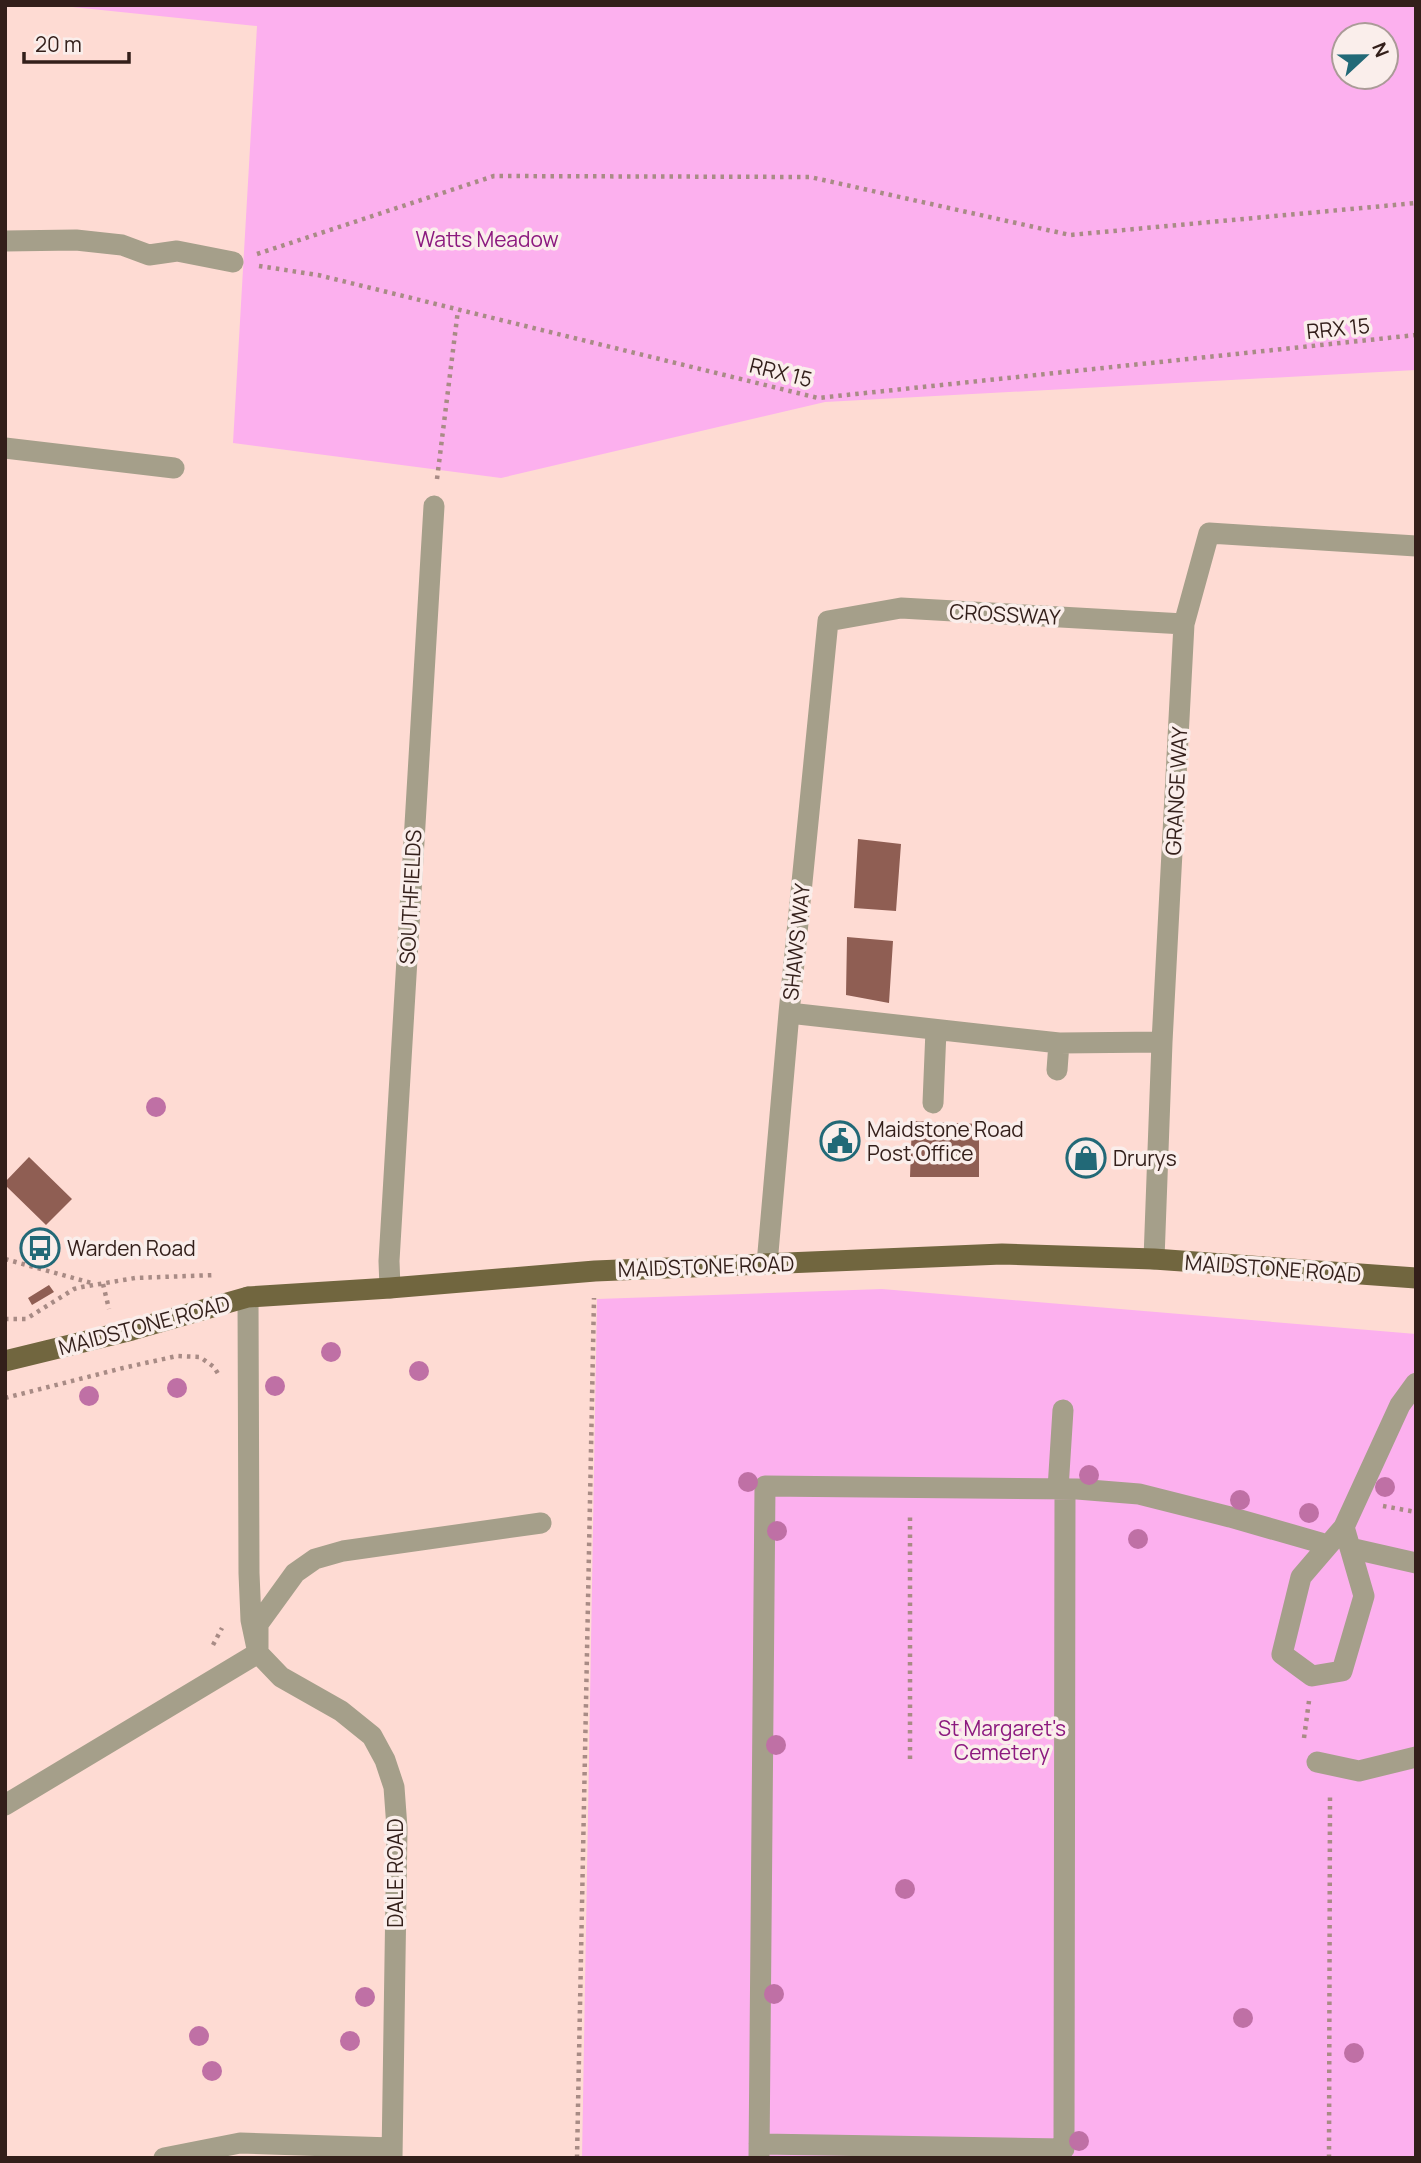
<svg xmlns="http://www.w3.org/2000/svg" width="1421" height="2163" font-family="Manrope,sans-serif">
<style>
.green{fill:#fcb0ee;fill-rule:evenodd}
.building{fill:#8f5e53}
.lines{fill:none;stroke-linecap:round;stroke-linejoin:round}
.path{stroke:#a88b85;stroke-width:4.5;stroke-dasharray:3.5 5;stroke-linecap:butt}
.minor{stroke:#a59f8a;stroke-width:21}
.major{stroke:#71663f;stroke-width:21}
.tree{fill:#bf70a5}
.labels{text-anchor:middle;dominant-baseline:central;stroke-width:7;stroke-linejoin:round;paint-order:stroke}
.park-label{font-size:21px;fill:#8c197f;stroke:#faeeeb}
.street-label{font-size:21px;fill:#331f1a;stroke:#faeeeb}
.poi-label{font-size:21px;fill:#331f1a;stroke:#faeeeb;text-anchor:start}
</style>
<rect width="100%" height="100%" fill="#fedbd3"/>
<path class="green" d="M53 5H1416V370L825 402 501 478 233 443 257 26ZM1344 35H1386V77H1344Z
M882 1289 1416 1334V2158H582L597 1299Z"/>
<path class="building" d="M858 839 901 844 896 911 854 908Z
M847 937 893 941 889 1003 846 995Z
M912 1121 979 1124V1177H910Z
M29 1157 72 1199 46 1225 5 1185V1182Z
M49 1285 54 1292 32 1305 28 1298Z"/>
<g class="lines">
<path class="path" d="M257 254 494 176 810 177 1070 235 1416 203
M259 266 318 275 818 398 1416 335
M437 479 458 310
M5 1259 95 1284
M103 1284 109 1309
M5 1319H26L74 1289 82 1287 135 1278 215 1275
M5 1398 123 1368 177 1356 200 1357 214 1367 220 1377
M1383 1506 1416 1512
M213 1645 222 1628
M1304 1738 1309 1701
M910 1759V1516
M577 2158 594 1298
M1329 2158 1330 1793"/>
<path class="minor" d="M5 241 76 240 122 245 149 255 177 251 233 262
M5 448 174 468
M789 1013 1059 1043 1057 1070
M1059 1043 1162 1042
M933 1103 936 1030
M1154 1259 1162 1042 1184 624 1209 533 1416 546
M767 1264 789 1013 828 621 901 608 1184 624
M390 1288 389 1261 434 506
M1058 1489 1063 1410
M1344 1527 1364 1596 1342 1671 1312 1676 1282 1654 1301 1577 1344 1527 1400 1405 1416 1383
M1350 1548 1416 1563
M1317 1762 1359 1771 1416 1757
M5 1805 258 1653 251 1620 249 1573 248 1297
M759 2144 1064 2149 1065 1490
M164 2158 240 2143 392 2148
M392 2158 397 1828 394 1787 385 1760 372 1736 341 1711 281 1677 258 1653V1624L295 1573 315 1559 343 1551 541 1523
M759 2158 765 1486 1077 1489 1139 1494 1230 1517 1328 1545"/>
<path class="major" d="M5 1361 132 1330 248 1297 390 1288 595 1271 1002 1254 1154 1259 1416 1278"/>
</g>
<g class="tree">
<circle cx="156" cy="1107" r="10"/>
<circle cx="331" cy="1352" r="10"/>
<circle cx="419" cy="1371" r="10"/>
<circle cx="275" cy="1386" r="10"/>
<circle cx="177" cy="1388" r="10"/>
<circle cx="89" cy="1396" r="10"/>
<circle cx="1089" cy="1475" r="10"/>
<circle cx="748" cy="1482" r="10"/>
<circle cx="1385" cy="1487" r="10"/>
<circle cx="1240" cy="1500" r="10"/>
<circle cx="1309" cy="1513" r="10"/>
<circle cx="777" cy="1531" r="10"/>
<circle cx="1138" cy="1539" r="10"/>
<circle cx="776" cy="1745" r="10"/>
<circle cx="905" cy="1889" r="10"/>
<circle cx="774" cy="1994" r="10"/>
<circle cx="365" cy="1997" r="10"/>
<circle cx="1243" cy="2018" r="10"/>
<circle cx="199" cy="2036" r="10"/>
<circle cx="350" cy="2041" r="10"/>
<circle cx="1354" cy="2053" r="10"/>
<circle cx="212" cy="2071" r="10"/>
<circle cx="1079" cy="2141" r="10"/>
</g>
<defs>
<g id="civic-ring" transform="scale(2.0125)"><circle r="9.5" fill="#faeeeb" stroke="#226977" stroke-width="1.5"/><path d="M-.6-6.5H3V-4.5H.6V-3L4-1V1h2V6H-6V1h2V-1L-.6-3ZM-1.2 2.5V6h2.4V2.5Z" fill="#226977"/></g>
<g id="shop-ring" transform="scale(2.0125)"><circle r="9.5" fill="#faeeeb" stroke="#226977" stroke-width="1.5"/><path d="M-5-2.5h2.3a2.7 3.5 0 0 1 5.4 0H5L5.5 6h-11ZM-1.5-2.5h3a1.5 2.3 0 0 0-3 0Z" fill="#226977"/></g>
<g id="bus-ring" transform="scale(2.0125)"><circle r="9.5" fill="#faeeeb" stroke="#226977" stroke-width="1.5"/><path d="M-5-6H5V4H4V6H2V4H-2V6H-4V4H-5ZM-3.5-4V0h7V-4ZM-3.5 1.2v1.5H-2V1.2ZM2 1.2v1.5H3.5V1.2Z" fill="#226977"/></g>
</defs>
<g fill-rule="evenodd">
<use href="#civic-ring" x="840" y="1141"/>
<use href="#shop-ring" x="1086" y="1158"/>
<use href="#bus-ring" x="40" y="1248"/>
</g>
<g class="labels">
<g class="park-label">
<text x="487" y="239">Watts Meadow</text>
<text x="1002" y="1728">St Margaret's<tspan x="1002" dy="24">Cemetery</tspan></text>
</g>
<g class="street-label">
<text transform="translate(1338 328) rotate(-6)">RRX 15</text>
<text transform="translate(781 372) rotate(14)">RRX 15</text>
<text transform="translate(1005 614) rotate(3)">CROSSWAY</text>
<text transform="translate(1176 791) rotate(-87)">GRANGE WAY</text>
<text transform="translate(410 897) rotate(-87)">SOUTHFIELDS</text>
<text transform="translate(796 942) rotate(-84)">SHAWS WAY</text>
<text transform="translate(706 1266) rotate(-2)">MAIDSTONE ROAD</text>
<text transform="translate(1273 1268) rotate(4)">MAIDSTONE ROAD</text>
<text transform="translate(144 1325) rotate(-15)">MAIDSTONE ROAD</text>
<text transform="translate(395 1873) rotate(-90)">DALE ROAD</text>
</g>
<g class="poi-label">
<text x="867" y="1129">Maidstone Road<tspan x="867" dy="24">Post Office</tspan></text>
<text x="1113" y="1158">Drurys</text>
<text x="67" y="1248">Warden Road</text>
</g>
</g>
<rect width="1421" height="2163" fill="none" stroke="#331f1a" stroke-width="14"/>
<g transform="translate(1365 56) rotate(68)"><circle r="33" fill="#faeeeb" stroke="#aa9b97" stroke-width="2"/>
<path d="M0-5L12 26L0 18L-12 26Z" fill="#226977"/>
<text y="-10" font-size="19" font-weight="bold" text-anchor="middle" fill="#331f1a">N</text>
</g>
<path d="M24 52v10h105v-10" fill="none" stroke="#331f1a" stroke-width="3.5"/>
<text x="35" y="52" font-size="21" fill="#331f1a" stroke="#faeeeb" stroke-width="5" paint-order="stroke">20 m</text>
</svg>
